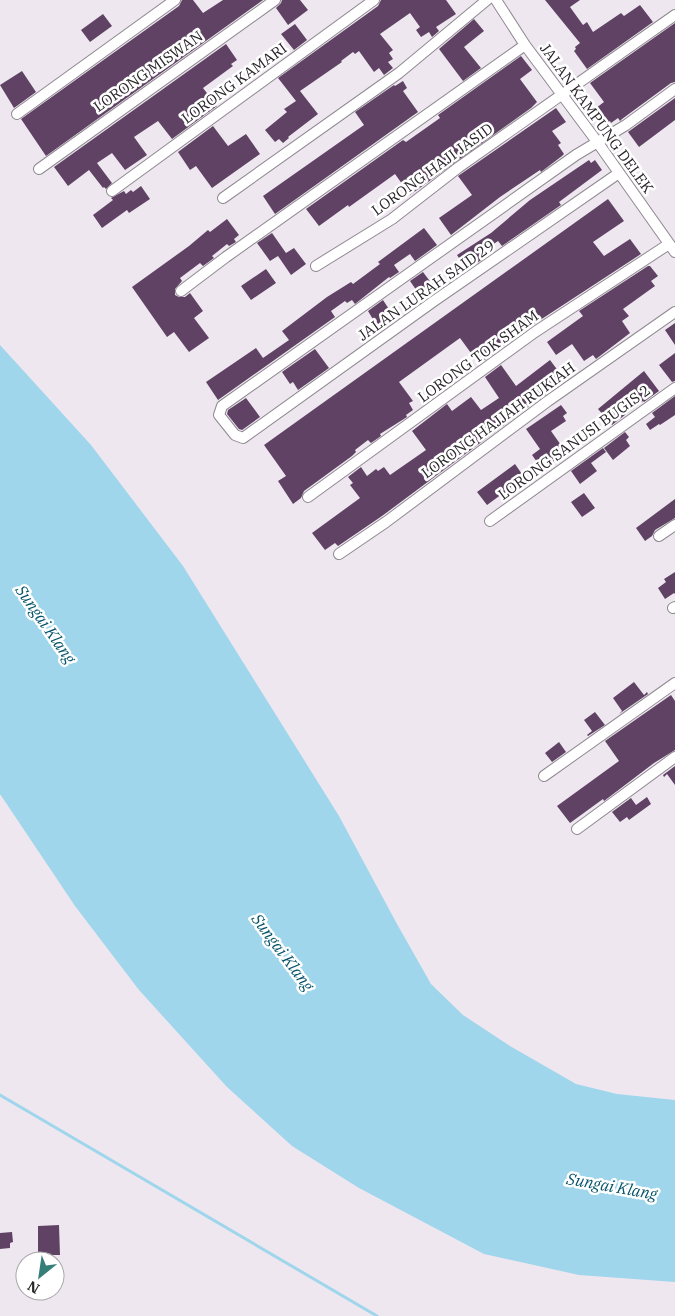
<svg xmlns="http://www.w3.org/2000/svg" width="675" height="1316" font-family="'IBM Plex Serif',serif">
<style>
.water{fill:#9fd6ec}
.lines{fill:none;stroke-linecap:round;stroke-linejoin:round}
.stream{stroke:#9fd6ec;stroke-width:3}
.building{fill:#604364}
.street-casing{stroke:#8f8990;stroke-width:12}
.street{stroke:#fff;stroke-width:10}
.labels{text-anchor:middle;dominant-baseline:central;stroke-width:5;stroke-linejoin:round;paint-order:stroke}
.street-label{font-size:15px;fill:#282528;stroke:#fff}
.water-label{font-size:16px;font-style:italic;fill:#055369;stroke:#fff}
</style>
<rect width="100%" height="100%" fill="#eee7f0"/>
<path class="water" d="M0 345 91 445 183 566 339 816 397 924 431 984 463 1015 510 1046 576 1084 617 1094 675 1100V1282L579 1275 484 1254 359 1188 292 1146 227 1087 139 990 75 906 0 794Z"/>
<g class="lines">
<path class="stream" d="M0 1095 377 1316"/>
</g>
<path class="building" d="M182 0H193L203 13 223 0H263L46 156 21 119 179 6Z
M282 0H300L308 10 288 25 276 8 281 3Z
M381 0H446L456 14 436 27 439 31 432 37 429 32 421 37 416 30 420 27 410 13 380 34 393 50 389 53 393 59 388 62 393 68 384 75 379 68 374 72 359 51 355 54 353 52 341 61 342 62 300 91 318 114 288 137 289 138 283 143 279 139 275 142 265 130 287 112 284 109 296 101 278 78 378 6Z
M545 0H580L570 7 583 25 587 22 593 32 621 13 624 16 640 5 653 22 587 69 574 51 576 49 575 47 580 43Z
M103 14 112 26 90 42 81 30Z
M474 19 484 31 464 47 481 68 463 81 439 49Z
M675 23V82L671 83 622 119 620 121 618 118 611 123 610 121 607 123 596 108 604 102 590 83Z
M295 24 307 40 294 50 281 34Z
M226 44 237 60 231 64 233 66 203 88 217 106 172 139 158 121 134 137 147 155 125 170 112 153 97 163 112 183 106 189 104 187 103 188 89 170 68 186 54 167Z
M521 56 532 70 520 79 537 102 531 108 410 195 395 174 349 207 348 205 319 226 306 209 403 140 406 142 440 118 438 115Z
M22 71 36 92 14 108 0 85Z
M403 81 407 88 403 91 418 112 275 214 263 196 364 125 355 112 394 85 395 86Z
M675 98V120L639 147 628 132Z
M556 108 566 122 552 131 561 143 558 145 564 154 562 156 541 172 540 170 500 197 451 235 439 218 472 195 458 176Z
M213 126 228 146 246 134 260 154 212 188 196 166 190 170 178 152Z
M589 160 591 163 595 160 602 170 559 202 561 205 502 246 498 241 481 253 484 258 467 270 457 255 491 233 530 200Z
M141 186 150 199 129 213 127 210 102 228 93 215 113 200 111 198 124 191 126 194 131 190 133 192Z
M608 199 624 221 593 242 604 256 630 239 641 254 531 326 479 364 460 338 399 382 413 401 409 403 413 410 406 415 407 417 380 434 381 436 371 443 368 440 355 450 356 452 352 456 304 491 301 498 293 504 278 481 286 476 264 445Z
M227 219 239 235 234 239 236 242 229 246 227 244 212 256 214 258 203 266 200 263 180 278 182 281 175 289V295L179 297H185L190 293 203 311 194 318 209 338 189 352 174 332 167 337 132 287 189 246 208 230 210 232Z
M424 228 437 245 415 261 410 254 394 265 399 272 390 278 389 277 355 304 352 300 347 303 345 301 331 311 335 317 218 400 206 382 256 348 263 358 289 340 282 331 327 297 351 282 353 284 380 264 378 262Z
M272 233 286 253 294 248 306 264 291 275 278 256 270 261 257 243Z
M648 266H650L658 276 651 281 655 286 623 309 629 316 622 321 630 333 596 359 593 355 584 361 572 344 556 355 547 342 583 316 579 311Z
M266 269 276 283 251 300 241 286Z
M423 272 429 280 434 277 442 287 423 300 410 281Z
M383 300 396 320 380 331 368 311Z
M675 323V345L665 330Z
M315 349 329 368 298 390 293 382 290 384 282 372Z
M675 353V381L672 382 659 365Z
M550 360 565 380 382 516 338 546 335 543 325 550 312 533 360 498 350 485 353 483 348 477 361 467 367 476 376 469 378 471 384 467 390 475 426 450 412 431 447 404 452 411 471 397 481 410 499 398 485 377 501 365 516 386Z
M644 371 659 391 644 402 643 401 612 425 598 409Z
M675 396V415L660 425 659 424 650 430 646 424 655 417 652 413Z
M246 398 260 417 242 430 239 429 227 414 228 410Z
M561 405 567 413 563 416 566 421 551 431 563 448 560 451 563 455 542 469 532 455 540 449 526 429Z
M625 432 629 437 626 440 630 446 613 460 604 448Z
M603 448 606 452 591 463 597 471 580 484 571 471Z
M515 464 524 477 510 488 514 493 506 499 502 494 487 505 477 492Z
M584 493 595 508 582 517 571 502Z
M675 499V518L655 530 652 536 645 541 636 528Z
M675 572V594L674 593 665 599 658 588 666 582 664 579Z
M634 682 644 695 647 692 648 694 619 714 622 711 613 698Z
M671 695 675 701V750L654 763 604 801 603 799 570 823 557 806 619 761 605 741Z
M595 712 605 725 588 736 587 735 592 731 584 720Z
M559 742 566 752 552 762 545 753Z
M675 766V785L667 774 664 777 663 775Z
M647 797 651 804 629 820 627 817 620 822 612 812 631 798 636 805Z
M59 1225 60 1255H38V1226Z
M12 1232 13 1242 10 1243V1248L0 1249V1233Z"/>
<g class="lines">
<g class="street-casing">
<path id="street" d="M496 0 525 45 598 143 675 252
M17 114 175 0
M39 169 275 0
M619 173 434 301 243 438 235 435 219 415 222 406 576 155 626 125 675 89
M112 191 374 0
M223 198 399 73 487 0
M316 266 392 219 459 167 675 15
M181 291 226 257 525 45
M308 497 535 332 669 244
M490 521 675 388
M659 536 675 525
M339 554 386 522 548 401 675 312
M673 608 675 607
M544 776 675 683
M577 829 675 757"/>
</g>
<use href="#street" class="street"/>
</g>
<g class="labels">
<g class="street-label">
<text transform="translate(148 71) rotate(-35)">LORONG MISWAN</text>
<text transform="translate(234 83) rotate(-36)">LORONG KAMARI</text>
<text transform="translate(597 118) rotate(54)">JALAN KAMPUNG DELEK</text>
<text transform="translate(432 169) rotate(-36)">LORONG HAJI JASID</text>
<text transform="translate(426 290) rotate(-35)">JALAN LURAH SAID 29</text>
<text transform="translate(478 356) rotate(-36)">LORONG TOK SHAM</text>
<text transform="translate(498 420) rotate(-36)">LORONG HAJJAH RUKIAH</text>
<text transform="translate(574 442) rotate(-36)">LORONG SANUSI BUGIS 2</text>
</g>
<g class="water-label">
<text transform="translate(46 624) rotate(55)">Sungai Klang</text>
<text transform="translate(283 952) rotate(53)">Sungai Klang</text>
<text transform="translate(612 1186) rotate(10)">Sungai Klang</text>
</g>
</g>
<g transform="translate(40 1276) rotate(210)"><circle r="24" fill="#ffffff" stroke="#a9a8a9"/>
<path d="M0-4L9 19L0 12L-9 19Z" fill="#367e78"/>
<text y="-8" font-size="14" font-weight="bold" text-anchor="middle" fill="#282528">N</text>
</g>
</svg>
